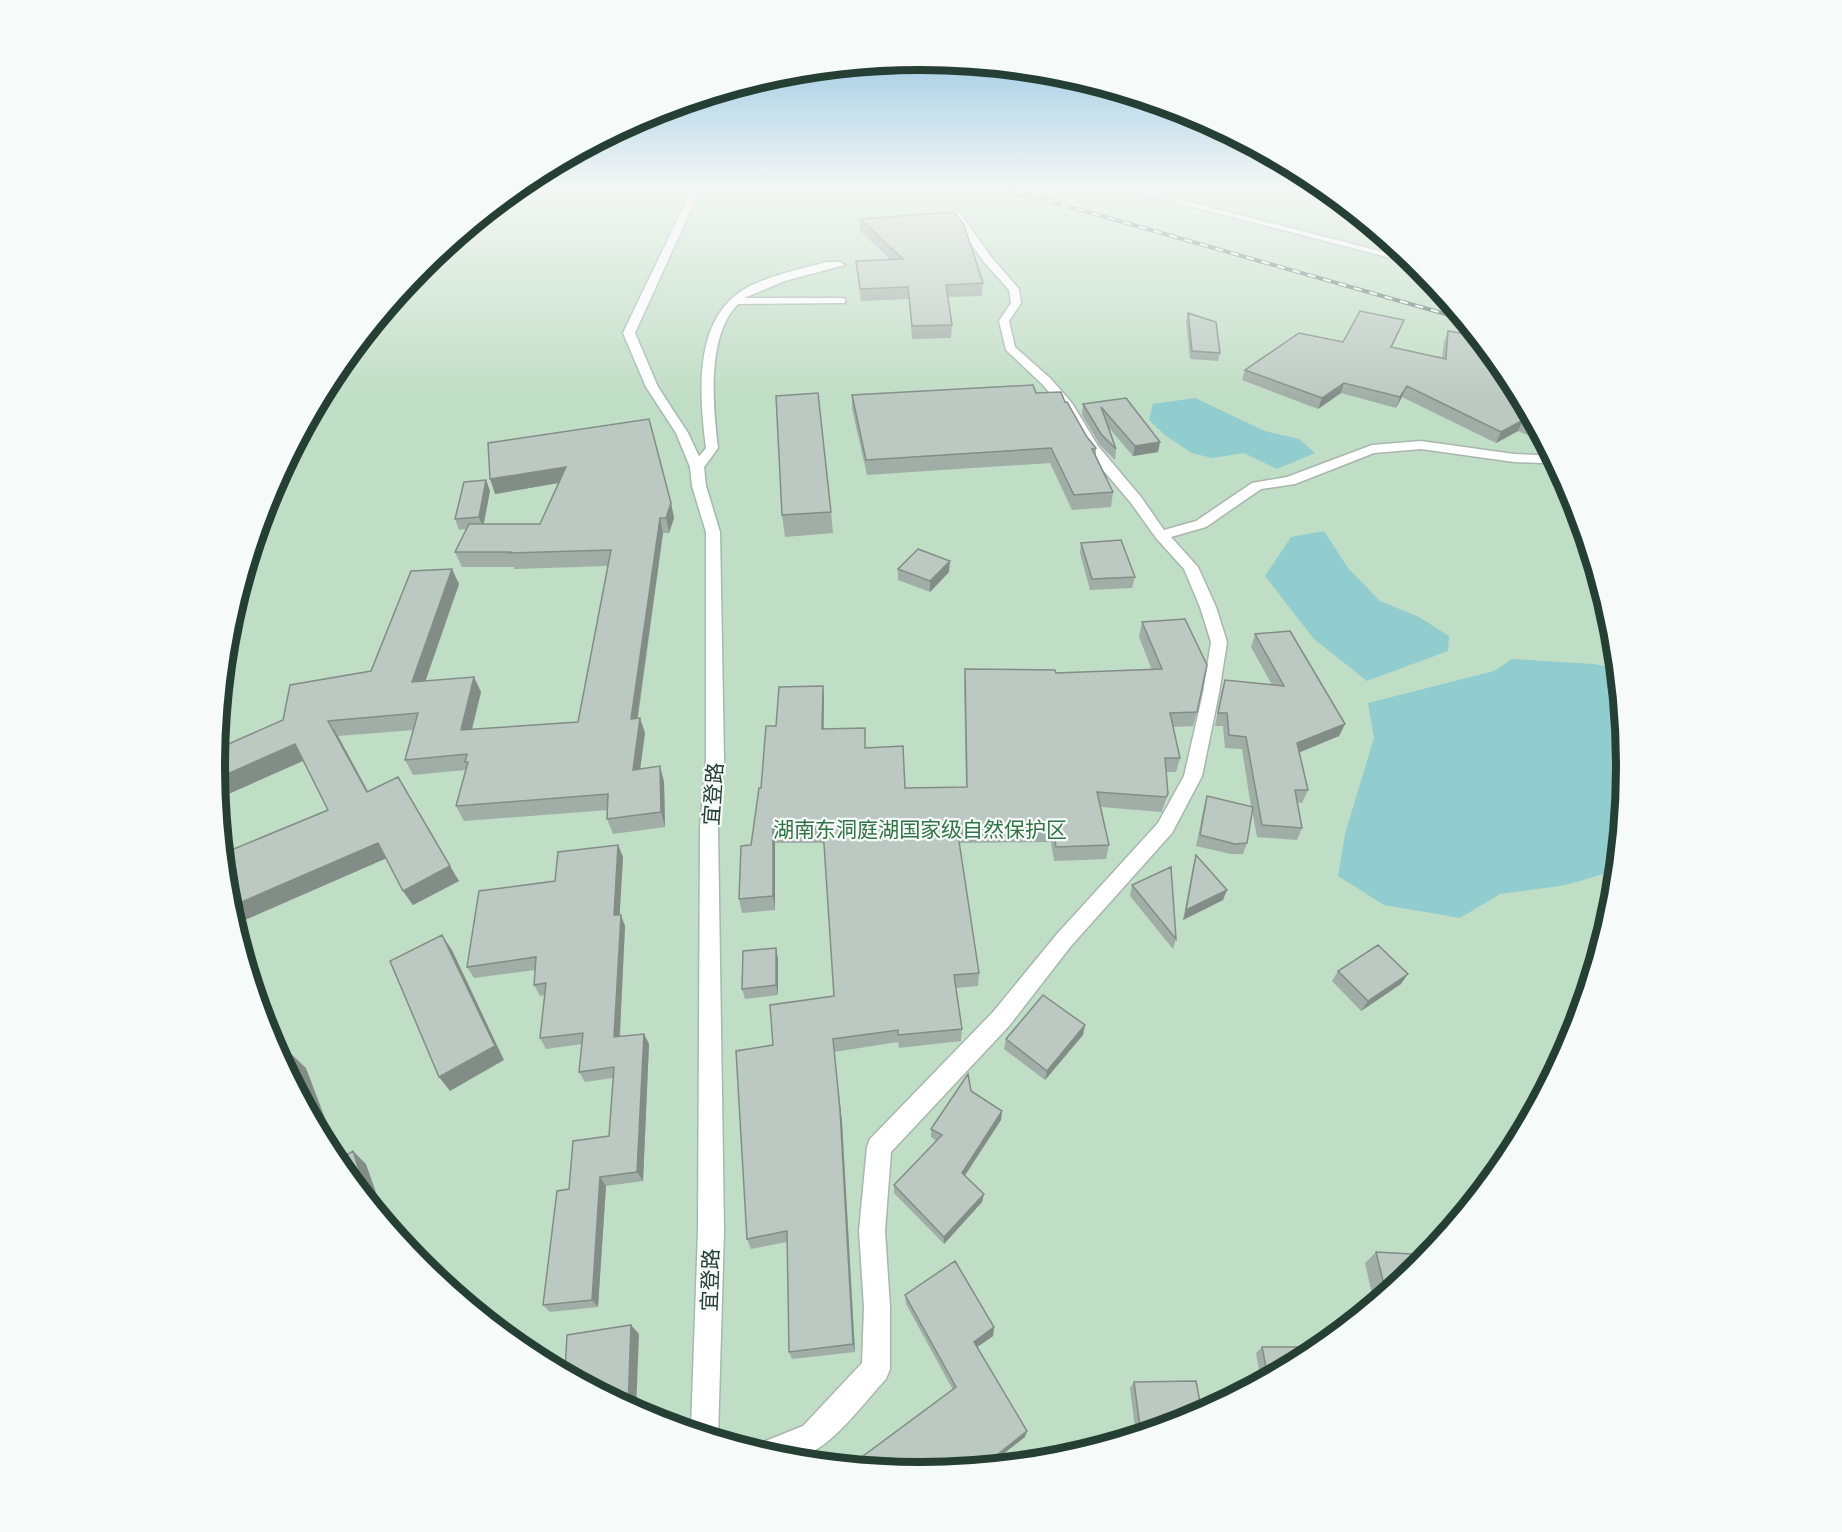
<svg xmlns="http://www.w3.org/2000/svg" width="1842" height="1532" font-family="Commissioner,'Noto Sans SC',sans-serif">
<style>
.green{fill:#c0ddc5}
.water{fill:#91cccf}
.lines{fill:none;stroke-linecap:round;stroke-linejoin:round}
.lane-casing{stroke:#a8b6af;stroke-width:3}
.street-casing{stroke:#a8b6af;stroke-width:3}
.secondary-casing{stroke:#a4b9b0;stroke-width:3}
.lane{fill:#fff;fill-rule:evenodd}
.street{fill:#fff;fill-rule:evenodd}
.secondary{fill:#fff;fill-rule:evenodd}
.rail-casing{stroke:#607a70;stroke-width:4}
.rail{stroke:#f6faf8;stroke-width:2;stroke-dasharray:8;stroke-linecap:butt}
.wall{fill:#a1ada7}
.shaded-wall{fill:#838d88}
.building{fill:#bbc9c2;stroke:#838d88;stroke-width:1.5}
.labels{text-anchor:middle;dominant-baseline:central;stroke-width:4.5;stroke-linejoin:round;paint-order:stroke}
.street-label{font-size:21px;fill:#253f35;stroke:#f6faf8}
.park-label{font-size:21px;fill:#317444;stroke:#f6faf8}
.rim{fill:none;stroke:#253f35;stroke-width:8}
</style>
<rect width="100%" height="100%" fill="#e6eee9"/>
<path class="green" d="M519 187H1323L1420 267 1508 374 1573 496 1613 629 1627 766 1613 904 1573 1036 1508 1159 1420 1265 1313 1353 1191 1418 1058 1458 921 1472 783 1458 651 1418 528 1353 422 1265 334 1158 269 1036 229 903 215 766 229 628 269 496 334 373 422 267Z"/>
<path class="water" d="M1195 398 1265 431 1299 439 1315 453 1277 469 1244 453 1212 458 1192 453 1166 436 1149 420 1153 404Z
M1324 531 1348 568 1380 601 1419 617 1449 636 1448 651 1367 681 1314 639 1265 576 1291 537Z
M1512 659 1593 664 1617 668 1627 766 1617 870 1566 885 1500 894 1460 918 1384 905 1338 876 1345 834 1374 738 1368 703 1494 671Z"/>
<g class="lines">
<g class="lane-casing">
<path id="lane" d="M522 187H530L508 205 494 208Z
M445 248 447 250 439 261 415 275Z"/>
</g>
<g class="street-casing">
<path id="street" d="M1117 187H1131L1410 259 1418 265Z
M953 212H959L992 258 1019 289 1021 303 1009 321 1015 347 1050 378 1072 403 1098 446 1141 497 1164 530 1196 521 1252 483 1287 477 1372 445 1421 441 1514 454 1540 455 1550 452 1554 459 1541 463 1514 462 1421 449 1374 453 1295 484 1261 489 1206 527 1171 537 1198 567 1216 607 1227 642 1219 693 1202 776 1172 833 1071 946 1009 1026 891 1152 885 1231 890 1307V1369L886 1379C862 1404 827 1456 791 1459 780 1460 766 1453 755 1450L758 1444 803 1426 862 1363 864 1307 859 1231 867 1147 870 1139 993 1012 1057 934 1158 823 1184 776 1203 693 1211 642 1200 607 1184 569 1156 538 1131 503 1087 451 1063 408 1042 384 1006 350 999 321 1011 303 1009 290 984 262 954 220Z
M827 262H840L845 265 785 281 744 298H841L845 299V303L738 304C706 336 713 407 718 448L702 470H692L690 467 706 448C700 400 693 329 736 295 756 278 801 269 827 262Z"/>
</g>
<g class="secondary-casing">
<path id="secondary" d="M693 187H701L635 333 658 387 688 433 704 467 706 486 720 532 724 760 718 827 724 1230 718 1439 691 1430 698 1230 700 827 706 760V532L692 486 690 467 676 433 646 387 623 333Z"/>
</g>
<use href="#lane" class="lane"/>
<use href="#street" class="street"/>
<use href="#secondary" class="secondary"/>
<g class="rail-casing">
<path id="rail" d="M1000 187 1463 319"/>
</g>
<use href="#rail" class="rail"/>
</g>
<path class="wall" d="M860 219 983 283 982 296 948 297 952 325 951 338 912 339 909 299 861 301 857 273 856 261 891 260 860 231Z
M1188 313 1220 353 1218 361 1190 359 1186 321Z
M1400 330 1392 347 1442 358 1444 342 1448 331 1508 374 1544 442 1518 431 1496 443 1402 397 1396 408 1341 393 1318 409 1242 380 1245 370 1343 342Z
M1036 393 1065 402 1087 437 1096 448V455L1113 492 1111 507 1072 510 1050 463 867 475 852 409V395Z
M1126 398 1160 442 1158 452 1133 456 1109 428 1116 449 1115 460 1100 445 1082 415 1083 404Z
M488 443 671 503 674 518 669 533H663L638 718H640L645 733 640 769 660 766 664 782 665 827 613 834 607 819 608 810 464 821 456 806 466 770 413 775 405 760 414 730 338 736 368 791 459 881 413 905 403 891 386 858 238 923 328 810 303 761 226 795 217 784 215 766 283 720 371 671 459 584 425 680 481 692 472 729 578 722 608 566 514 569V567H462L455 552 466 529 459 530 455 519 486 480 490 491 483 524H540L558 483 495 494Z
M831 512 833 533 785 537 782 515Z
M1081 543 1135 577 1132 588 1090 590 1080 553Z
M898 569 949 572 930 592 898 580Z
M1142 622 1197 712 1193 726 1173 727 1180 758 1176 772H1166L1168 794 1163 808 1162 812 1101 807 1109 845 1106 859 1054 861 1051 842 959 843 979 973 978 986 956 988 962 1029 961 1041 899 1048 898 1042 834 1052 842 1122 855 1352 792 1359 789 1352 787 1242 751 1249 747 1239 773 1045 834 996 824 843H775V910L742 913 739 899 751 845 761 788 776 726 823 686 824 700V729L866 748 905 788 966 787 964 684 965 669 1056 673 1152 670 1139 637Z
M1255 634 1345 724 1339 736 1299 753 1308 790 1302 803 1297 802 1302 828 1297 840 1257 837 1252 810 1247 843 1243 854H1231L1196 846 1204 807 1207 796 1251 807 1242 749 1225 748 1223 726H1215L1221 693 1225 680 1272 685 1251 647Z
M618 845 623 857 619 915 625 926 620 1037 644 1034 649 1044 643 1181 606 1186 598 1307 550 1312 543 1305 569 1189 609 1136 613 1078 585 1082 579 1072 582 1044 546 1049 540 1038 545 995 540 996 534 985 535 970 474 978 467 967 555 881Z
M1196 855 1223 900 1183 920 1193 866Z
M1132 885 1176 939 1173 949 1130 896Z
M778 958V995L745 999 742 989Z
M1338 971 1401 984 1361 1011 1332 981Z
M1085 1025 1083 1035 1045 1080 1004 1049 1006 1039Z
M971 1091 1002 1111 1001 1120 965 1176 984 1194 982 1202 944 1244 894 1193V1185L936 1141 931 1137V1129Z
M1376 1252 1420 1265 1374 1303 1365 1263Z
M905 1295 994 1327 993 1336 977 1347 1025 1437 953 1390 906 1304Z
M1262 1347 1313 1353 1261 1381 1256 1353Z
M1134 1382 1191 1418 1136 1435 1130 1388Z"/>
<path class="shaded-wall" d="M1404 320 1400 330 1387 357 1391 347Z
M1344 383 1341 393 1318 409 1322 398Z
M1407 386 1402 397 1396 408 1400 397Z
M1523 420 1518 431 1496 443 1501 432Z
M1160 442 1158 452 1133 456 1135 446Z
M566 467 570 481 495 494 490 479Z
M486 480 490 491 483 528 479 517Z
M671 503 674 518 669 533 666 518Z
M660 518 663 533 635 734 631 719Z
M950 561 949 572 930 592V581Z
M452 569 459 584 420 697 412 682Z
M474 677 481 692 468 745 461 730Z
M823 686 824 700 823 744 822 729Z
M640 718 645 733 638 785 633 770Z
M328 721 338 736 376 807 367 792Z
M1345 724 1339 736 1292 755 1297 743Z
M295 744 305 760 226 795 217 784 216 779Z
M660 766 664 782 665 827 661 812Z
M773 829 775 843V910L773 896Z
M378 843 387 858 238 923 233 917 230 907Z
M618 845 623 857 619 927 614 915Z
M450 866 459 881 413 905 403 891Z
M1227 890 1223 900 1183 920 1186 910Z
M621 915 625 926 619 1048 614 1037Z
M442 935 452 950 504 1060 450 1091 439 1077Z
M776 948 778 958V995L776 985Z
M1408 974 1401 984 1361 1011 1368 1001Z
M1085 1025 1083 1035 1045 1080 1047 1071Z
M644 1034 649 1044 643 1181 637 1172Z
M287 1050 306 1068 331 1134 323 1138 312 1117Z
M834 1052 842 1122 855 1352 853 1344Z
M1002 1111 1001 1120 961 1181 962 1173Z
M353 1151 366 1164 386 1221 369 1201Z
M600 1177 606 1186 598 1307 592 1300Z
M984 1194 982 1202 944 1244V1237Z
M631 1325 639 1334 636 1411 628 1406Z
M994 1327 993 1336 973 1350 974 1342Z
M1027 1431 1025 1437 989 1465 983 1466Z"/>
<path class="building" d="M954 212 964 225 983 283 946 285 952 325 912 326 908 287 860 289 856 261 903 259 860 219Z
M1360 311 1404 320 1391 347 1446 359 1448 331 1477 336 1508 374 1536 425 1523 420 1501 432 1407 386 1400 397 1344 383 1322 398 1245 370 1299 333 1343 342Z
M1188 313 1216 322 1220 353 1192 351Z
M1033 385 1036 393 1061 392 1065 402H1067L1087 437 1096 448 1092 449 1113 492 1074 495 1051 448 866 460 852 395Z
M818 393 831 512 782 515 776 396Z
M1126 398 1160 442 1135 446 1101 407 1116 449 1101 434 1083 404Z
M649 419 671 503 666 518H660L631 719 640 718 633 770 660 766 661 812 607 819 608 794 456 806 468 762H465L467 754 405 760 418 713 328 721 367 792 398 777 450 866 403 891 378 843 230 907 224 853 328 810 295 744 216 779 215 766 217 749 283 720 290 685 371 671 411 571 452 569 412 682 474 677 461 730 578 722 611 550 509 553 510 552H455L469 524H540L566 467 490 479 488 443Z
M486 480 479 517 455 519 464 482Z
M1121 540 1135 577 1092 579 1081 543Z
M918 549 950 561 930 581 898 569Z
M1185 619 1207 665 1197 712 1170 713 1180 758H1165L1168 794 1166 797 1097 792 1109 845 1056 847 1053 828H957L979 973 954 975 962 1029 898 1035V1030L833 1039 840 1110 853 1344 789 1352 787 1231 747 1239 736 1051 773 1045 770 1005 834 996 823 829H773V896L739 899 741 846 751 845 759 788H761L766 726H776L779 687 823 686 822 729 865 728V748L903 746 905 788 967 787 965 669 1055 670 1056 673 1162 669 1142 622Z
M1290 631 1345 724 1297 743 1308 790H1295L1302 828 1262 825 1246 737 1229 735 1227 713H1218L1225 680 1284 686 1255 634Z
M1207 796 1253 807 1247 843 1235 844 1200 835Z
M618 845 614 915H621L614 1037 644 1034 637 1172 600 1177 592 1300 543 1305 557 1191 569 1189 573 1141 609 1136 614 1067 579 1072 583 1033 540 1038 546 983 534 985 536 957 467 967 479 891 555 881 558 852Z
M1196 855 1227 890 1186 910Z
M1171 867 1176 939 1132 885Z
M442 935 495 1046 439 1077 390 961Z
M1378 945 1408 974 1368 1001 1338 971Z
M776 948V985L742 989 743 951Z
M1043 995 1085 1025 1047 1071 1006 1039Z
M287 1050 312 1117 279 1054Z
M968 1074 971 1091 1002 1111 962 1173 984 1194 944 1237 894 1185 942 1135 931 1129Z
M353 1151 369 1201 336 1161Z
M1376 1252 1428 1255 1420 1265 1386 1293Z
M955 1261 994 1327 974 1342 1027 1431 983 1466 921 1472 851 1465 956 1387 905 1295Z
M631 1325 628 1406 565 1372 567 1335Z
M1262 1347H1321L1313 1353 1268 1377Z
M1196 1381 1202 1413 1191 1418 1141 1434 1134 1382Z"/>
<linearGradient id="sky" x2="0" y2="1"><stop stop-color="#85bede"/><stop offset="0.47" stop-color="#f4f7f5"/><stop offset="1" stop-color="#f4f7f5" stop-opacity="0"/></linearGradient>
<rect width="1842" height="401" fill="url(#sky)"/>
<g class="labels">
<g class="street-label">
<text transform="translate(712 794) rotate(-86)">宜登路</text>
<text transform="translate(709 1280) rotate(-88)">宜登路</text>
</g>
<g class="park-label">
<text x="920" y="828">湖南东洞庭湖国家级自然保护区</text>
</g>
</g>
<path d="M0 0H1842V1532H0ZM920 70H921A695 695 0 0 1 1616 765V767A695 695 0 0 1 921 1462H920A695 695 0 0 1 225 767V765A695 695 0 0 1 920 70Z" fill="#f6faf8" fill-rule="evenodd"/>
<path class="rim" d="M920 70H921A695 695 0 0 1 1616 765V767A695 695 0 0 1 921 1462H920A695 695 0 0 1 225 767V765A695 695 0 0 1 920 70Z"/>
</svg>
